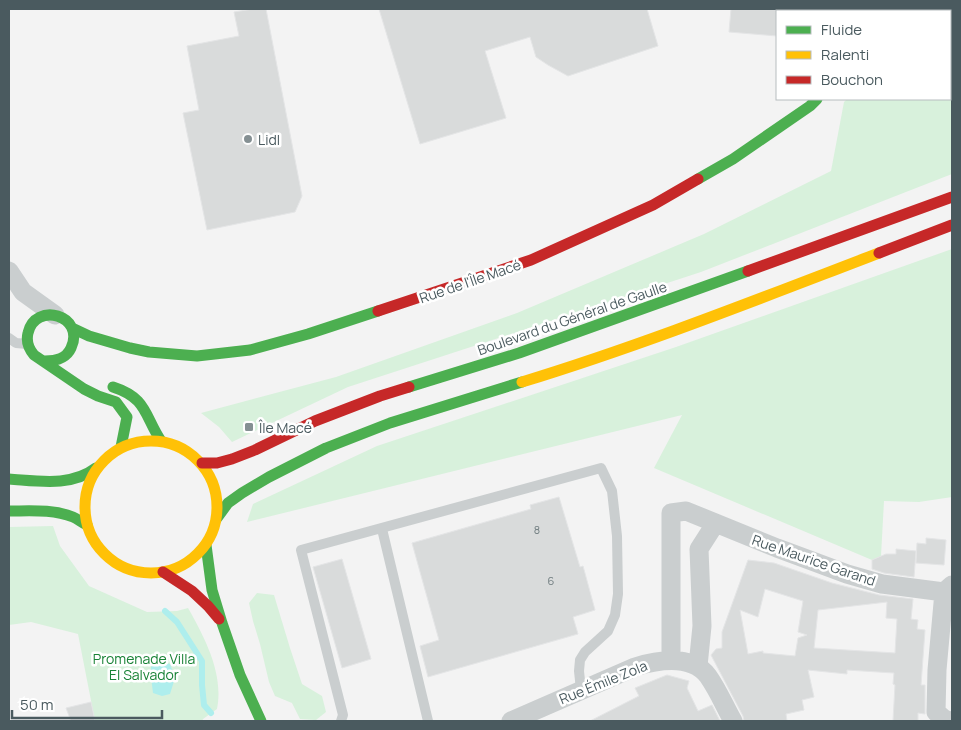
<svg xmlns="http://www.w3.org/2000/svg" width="961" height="730" font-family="Manrope,sans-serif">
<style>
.green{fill:#d8f1dc}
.water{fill:#aeeeed}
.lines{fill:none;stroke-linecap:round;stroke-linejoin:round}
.stream{stroke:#aeeeed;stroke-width:6}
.building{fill:#d9dbdb;stroke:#e4e5e6;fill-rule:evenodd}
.lane{stroke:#cacecf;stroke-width:10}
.street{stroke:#cacecf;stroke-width:19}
.fast{stroke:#4caf50;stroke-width:11}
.slow{stroke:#ffc107;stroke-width:11}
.jam{stroke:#c62828;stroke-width:11}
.poi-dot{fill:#859093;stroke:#fff;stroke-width:2}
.labels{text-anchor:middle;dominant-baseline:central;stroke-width:5;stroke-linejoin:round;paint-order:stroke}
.number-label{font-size:11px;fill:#6f7c7f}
.poi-label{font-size:14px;fill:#4a5a5f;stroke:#fff;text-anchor:start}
.street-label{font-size:14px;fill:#4a5a5f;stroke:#fff}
.park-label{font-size:14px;fill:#198236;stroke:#fff}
</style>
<rect width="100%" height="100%" fill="#f3f3f3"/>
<path class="green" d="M937 9H952V174L701 272 348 387 232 442 219 427 201 413 336 377 517 313 704 234 831 171 844 102 847 99H950V11H935Z
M952 249V497L919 502 884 501 881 556 872 560 654 468 682 415 247 522 253 504 377 446 676 347Z
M53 526 60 546 89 586 147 612 177 611 188 608C205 638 224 674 217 709L203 719 202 721H95L78 634 31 622 9 625V527Z
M257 593 274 595 290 648 302 684 322 696 326 712 316 720 300 719 292 703 275 696 269 682 260 644 253 621 249 603Z"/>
<path class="water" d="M158 661 170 664 175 678 170 694 162 696 153 693 151 677V667Z"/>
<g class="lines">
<path class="stream" d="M165 611 177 622 202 661V685L204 705 211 713"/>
</g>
<path class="building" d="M253 9H266L302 196 295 212 207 230 183 113 199 110 187 46 239 36 234 12Z
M379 9H647L658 46 568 76 548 65 536 57 530 37 485 51 506 118 420 144Z
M731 9H777V36L729 32Z
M559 497 580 567 583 566 595 610 573 617 578 634 428 677 420 646 439 640 412 543 531 509 530 505Z
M926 538 946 540 944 565 916 563 917 543 926 544Z
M896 549 916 551 914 577 884 573 872 569V560L886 554H896Z
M342 559 371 659 342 668 313 567Z
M748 560 774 563 832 583 879 595 913 599 911 619 918 620 917 629 925 630 921 685H925V714L918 713V721H893L895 685 893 684 894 673 847 670V674L808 670 814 697 802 700 804 710 786 714 787 721H744L743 716 711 655 716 649 722 648V632ZM765 589 803 601 798 632 807 635 798 638 795 656 763 653V651L748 654 740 610 758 617ZM887 602 886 618 897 619 895 653 814 648 818 610Z
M667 675 689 681 687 688 698 711 712 705 720 721H590L639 696 635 688Z
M91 702 95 721H71L66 708Z"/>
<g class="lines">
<path class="lane" d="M9 338 16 343 27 344
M382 529 428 721
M341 721 343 715 301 550 601 468 612 491 617 536 618 594 615 615 608 631 585 652 580 660 579 671 581 690"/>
<path class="street" d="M9 271 23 292 55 315
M671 660V513L686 511 777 548 847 574 882 584 944 592
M698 666 702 626 699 549 715 524
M511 721 635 667C658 660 691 654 708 676 718 690 725 707 733 721
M950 721 944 719 936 712 937 670 944 592 952 585"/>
<path class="fast" d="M906 11 908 9
M698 179 733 159 810 106 817 99
M72 328 89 336 130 348 149 352 197 356 250 350 308 334 378 311
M45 361C56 361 66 359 71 348 86 315 35 301 28 333 26 341 29 349 34 355L84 389 98 396 116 402 127 417 121 447
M113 387C147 398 144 415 161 441
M409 387 519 353 748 271
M9 479C39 481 71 487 96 468
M9 511C30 511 53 509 73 517 78 519 82 523 87 525
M217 518 228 503 242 493 269 477 326 448 390 423 522 382
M206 545 212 590 222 623 240 675 261 721"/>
<path class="slow" d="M522 382C643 345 761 298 879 253
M85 507a66 66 0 1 1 132 0a66 66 0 1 1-132 0Z"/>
<path class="jam" d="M879 253 952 225
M748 271 952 197
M378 311 531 260 653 205 698 179
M202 463H217L232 459 255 450 315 421 380 396 409 387
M163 572 192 591 208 606 219 619"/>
</g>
<g class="poi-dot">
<circle cx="248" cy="139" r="5"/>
<rect x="244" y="422" width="10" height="10" rx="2.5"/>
</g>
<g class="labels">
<g class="number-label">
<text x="537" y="529">8</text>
<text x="551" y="580">6</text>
</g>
<g class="poi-label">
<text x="258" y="139">Lidl</text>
<text x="259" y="427">Île Macé</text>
</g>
<g class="street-label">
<text transform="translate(470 281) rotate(-19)">Rue de l'Île Macé</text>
<text transform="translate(572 318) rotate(-19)">Boulevard du Général de Gaulle</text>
<text transform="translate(814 560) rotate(19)">Rue Maurice Garand</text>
<text transform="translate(603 682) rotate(-22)">Rue Émile Zola</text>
</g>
<g class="park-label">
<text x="144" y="658">Promenade Villa<tspan x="144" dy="16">El Salvador</tspan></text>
</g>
</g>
<rect width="961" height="730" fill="none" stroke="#4a5a5f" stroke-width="20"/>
<rect x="776" y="10" width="175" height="90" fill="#ffffff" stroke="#b7bdbf"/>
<rect x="786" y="26" width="25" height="8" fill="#4caf50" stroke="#b7bdbf"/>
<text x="821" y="35" font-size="15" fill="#4a5a5f">Fluide</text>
<rect x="786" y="51" width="25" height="8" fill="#ffc107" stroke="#b7bdbf"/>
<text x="821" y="60" font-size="15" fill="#4a5a5f">Ralenti</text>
<rect x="786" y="76" width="25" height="8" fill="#c62828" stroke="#b7bdbf"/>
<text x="821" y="85" font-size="15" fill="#4a5a5f">Bouchon</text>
<path d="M12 710v8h150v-8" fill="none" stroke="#4a5a5f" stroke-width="2.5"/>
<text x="20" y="710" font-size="15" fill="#4a5a5f" stroke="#ffffff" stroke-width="4" paint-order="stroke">50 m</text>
</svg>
